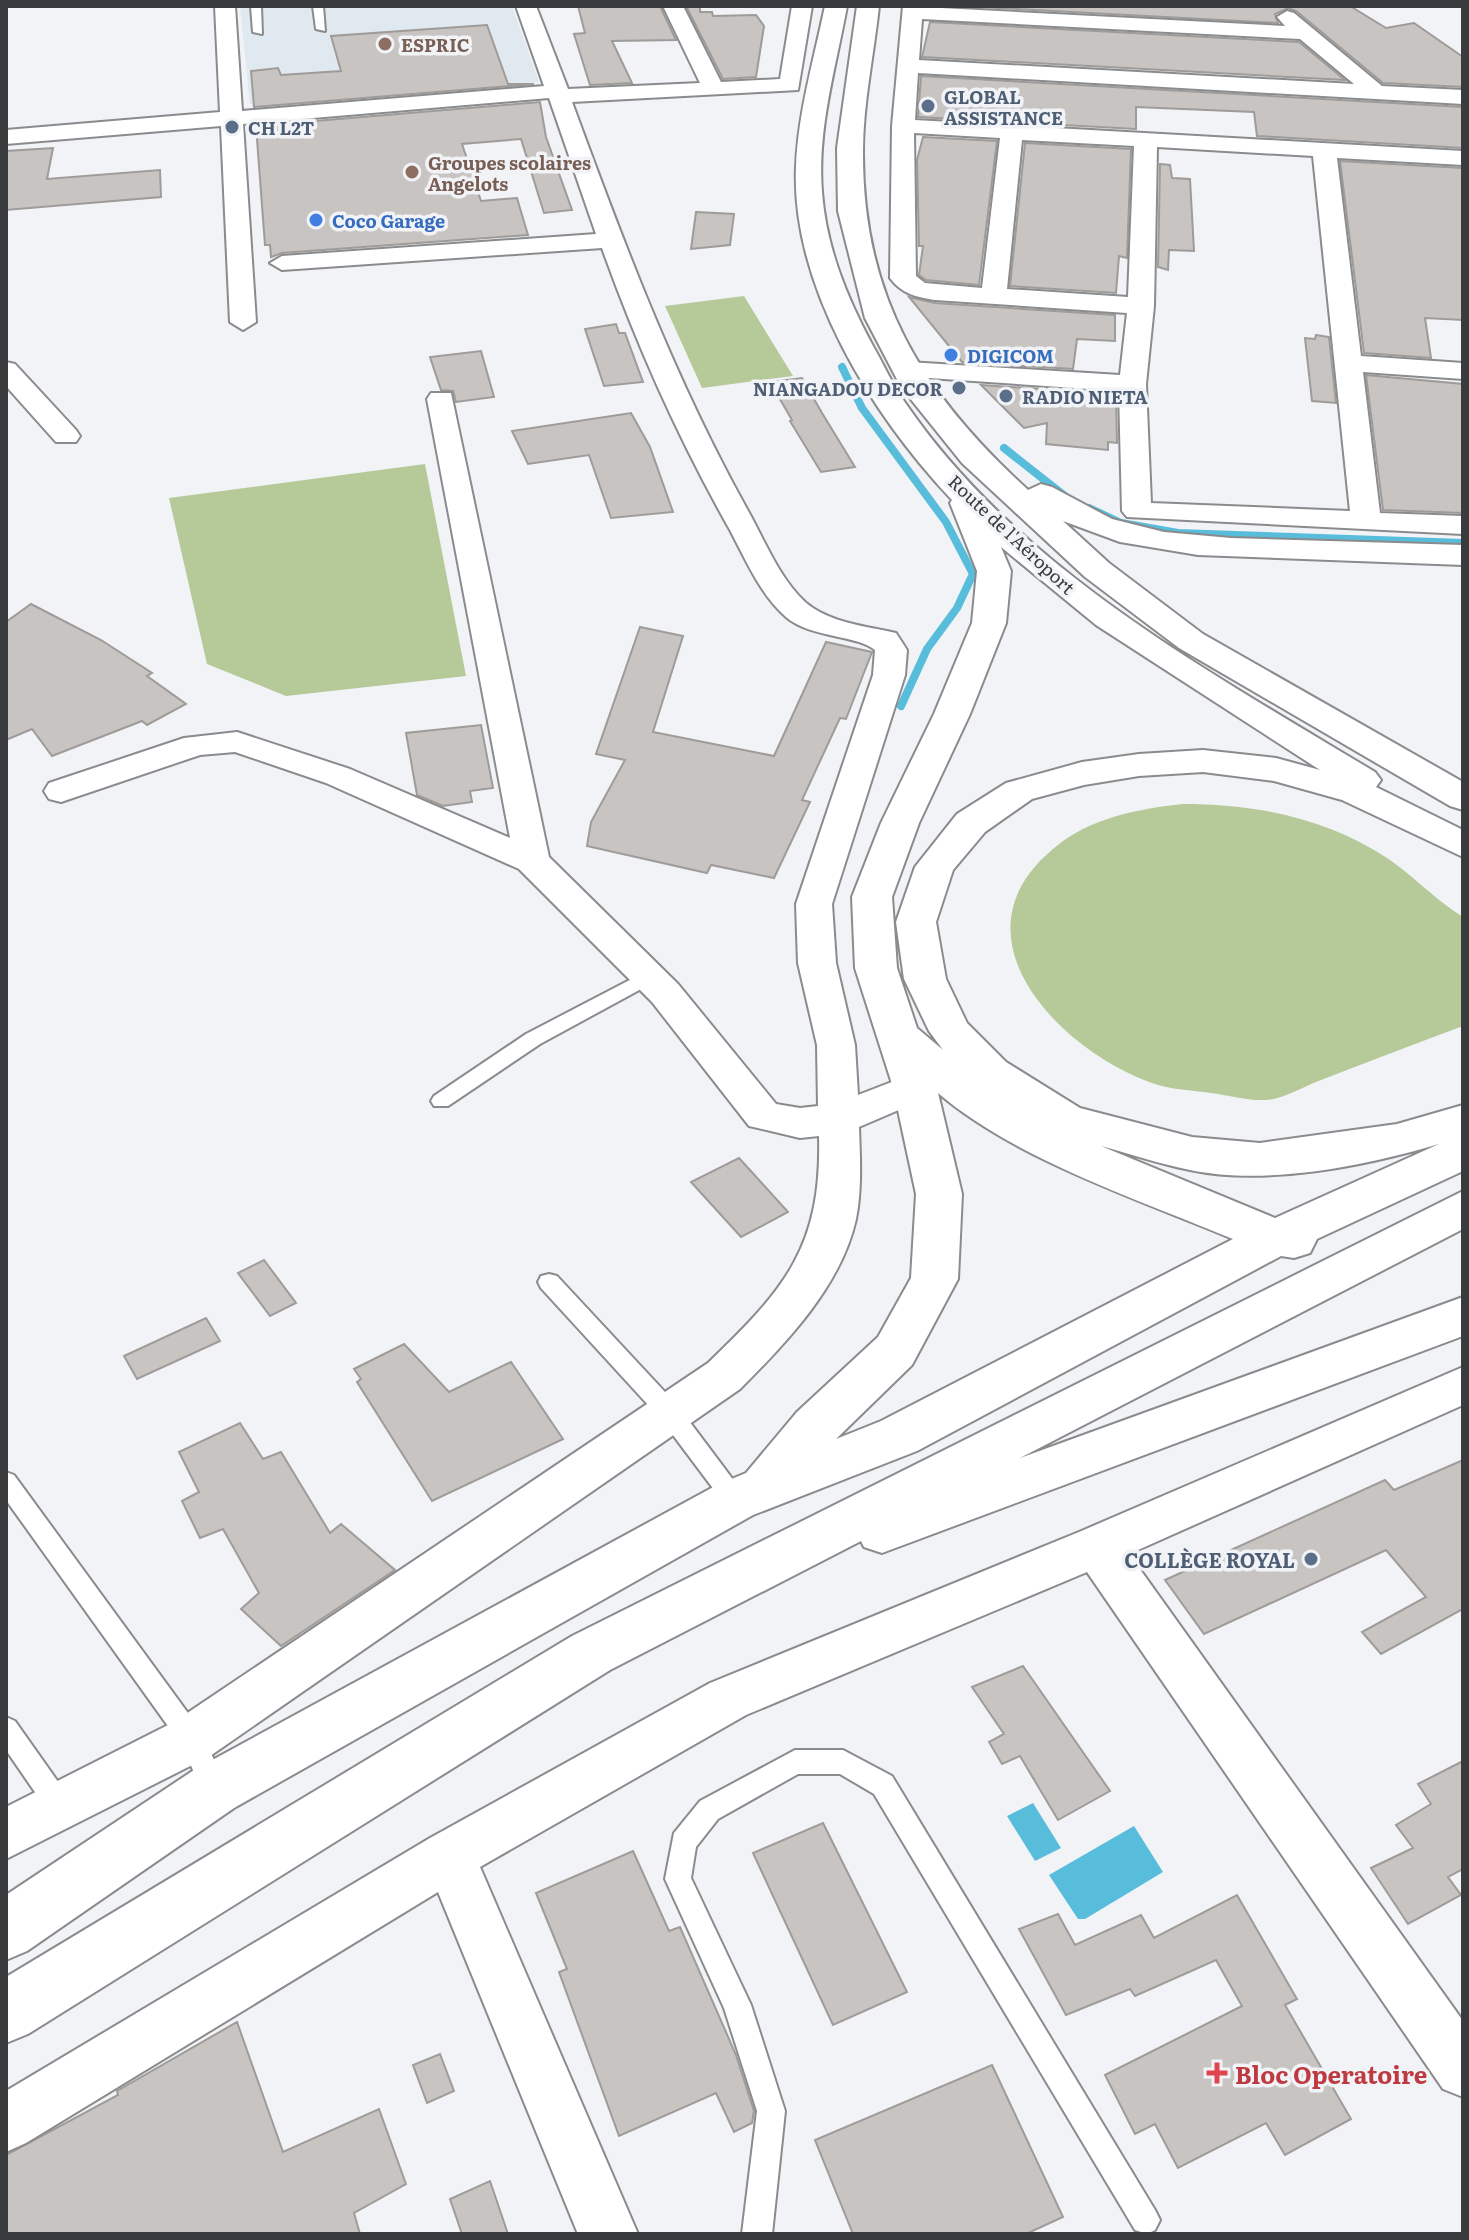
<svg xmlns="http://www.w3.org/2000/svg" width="1469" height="2240" font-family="Literata,serif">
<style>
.built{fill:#e0e8f0}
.green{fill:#b6ca99}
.water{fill:#58bcdb}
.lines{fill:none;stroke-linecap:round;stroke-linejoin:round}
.stream{stroke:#58bcdb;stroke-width:8}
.building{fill:#c7c4c2;stroke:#9e9b99;stroke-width:2}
.service-casing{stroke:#898b8d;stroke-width:4}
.minor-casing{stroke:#898b8d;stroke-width:4}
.trunk-casing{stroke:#898b8d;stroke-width:4}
.service{fill:#fff;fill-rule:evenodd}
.minor{fill:#fff;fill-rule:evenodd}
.trunk{fill:#fff;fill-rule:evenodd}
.education-dot{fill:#8d6e63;stroke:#f1f3f6;stroke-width:3}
.service-dot{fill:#5c6f8a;stroke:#f1f3f6;stroke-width:3}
.shop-dot{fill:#3f7fe0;stroke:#f1f3f6;stroke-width:3}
.health-dot{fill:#e0444e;stroke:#f1f3f6;stroke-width:3}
.labels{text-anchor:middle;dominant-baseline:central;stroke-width:7;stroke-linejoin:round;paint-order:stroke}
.far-education-label{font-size:18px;font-weight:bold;fill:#785e54;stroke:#f1f3f6;text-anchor:start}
.far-service-label{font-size:18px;font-weight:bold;fill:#4e5e75;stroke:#f1f3f6;text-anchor:start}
.far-shop-label{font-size:18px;font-weight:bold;fill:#366cbe;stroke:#f1f3f6;text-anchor:start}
.far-street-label{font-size:18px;fill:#3a3b3c;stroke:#f1f3f6}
.service-label{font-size:20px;font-weight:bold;fill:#4e5e75;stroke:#f1f3f6;text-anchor:end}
.near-health-label{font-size:24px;font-weight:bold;fill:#be3a42;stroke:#f1f3f6;text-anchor:start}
</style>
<rect width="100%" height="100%" fill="#f1f3f6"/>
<path class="built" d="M240 6H512L539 82 250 104Z"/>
<path class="green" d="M744 296 793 376 702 388 665 306Z
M425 464 466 676 286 696 207 664 169 498Z
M1183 804C1256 804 1328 818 1390 860 1416 878 1434 899 1463 917V1026C1414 1044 1365 1063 1316 1082 1301 1088 1281 1100 1265 1100 1248 1101 1228 1095 1211 1093 1192 1090 1170 1090 1152 1083 1059 1050 948 936 1053 849 1089 818 1137 809 1183 804Z"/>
<path class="water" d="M1033 1803 1061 1848 1035 1861 1007 1816Z
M1134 1826 1163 1872 1085 1919H1078L1049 1875Z"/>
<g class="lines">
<path class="stream" d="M842 367 862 408 946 522 973 574 957 608 927 649 901 706
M1004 448 1066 497
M1089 508 1121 523 1178 533 1463 543"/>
</g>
<path class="building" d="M578 6H660L676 40 612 41 632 83 590 85 574 34 585 33Z
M686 6H700V12H712L713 16 756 15 764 26 756 77 723 79Z
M960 6H1350L1386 28 1414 23 1463 57V87L1383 83 1296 11 1288 8 1275 14 1278 23Z
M930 22 1299 42 1345 80 922 57Z
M487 25 508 84H534L254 107 251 71 278 68 281 75 341 71 331 36Z
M921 76 1463 107V148L1257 136 1254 112 1136 107V129L918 117Z
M540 102 546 137 572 210 544 213 521 139 462 144 481 201 517 198 528 235 282 253 271 257 270 245H265L256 126Z
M923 137 997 141 979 285 926 280 919 275 923 246H919L917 160Z
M1025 143 1131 149 1127 258 1119 256 1116 293 1010 286Z
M53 148 47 179 160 170 161 197 6 210V151Z
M1340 161 1463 168V320L1425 318 1431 358 1364 353Z
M1160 164 1170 165 1172 178 1190 179 1194 251 1169 250 1168 270 1158 267Z
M696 212 734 214 730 245 691 249Z
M909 297 935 303 1115 315V341L1077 339 1073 369 962 362Z
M616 324 619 333H625L643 382 604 386 585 329Z
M1316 335 1329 337 1336 403 1312 401 1305 338 1315 339Z
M481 351 494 397 456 402 453 391 441 390 430 357Z
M1366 375 1463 384V513L1383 510Z
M802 378 822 413 855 467 821 472 790 421 792 420 770 382Z
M981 385 1071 391 1070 395 1116 398 1117 443 1108 442V450L1046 444 1047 423 1024 428Z
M631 413 650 447 673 512 611 518 589 455 528 464 512 431Z
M31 604 101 640 152 673 147 676 186 704 147 725 142 721 52 756 32 729 6 740V622Z
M640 627 683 636 653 732 774 756 826 642 872 652 846 719 840 718 802 800 810 802 774 878 711 865 707 873 587 846 591 822 625 760 596 754Z
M481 725 493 788 470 791 472 802 443 806 417 795 406 733Z
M739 1158 788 1212 741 1237 691 1182Z
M264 1260 296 1303 270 1316 238 1273Z
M206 1318 220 1341 137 1379 124 1356Z
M404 1344 449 1392 511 1362 563 1439 432 1501 357 1382 361 1379 354 1369Z
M240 1423 263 1459 281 1452 330 1533 341 1524 395 1570 281 1646 241 1609 259 1593 223 1529 200 1538 182 1501 199 1492 179 1452Z
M1463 1460V1609L1381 1654 1362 1632 1426 1597 1386 1550 1204 1634 1165 1580 1385 1480 1394 1490Z
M1023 1666 1110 1791 1058 1820 1020 1756 1002 1764 989 1742 1004 1734 972 1687Z
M1463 1761V1869L1448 1877 1461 1895 1408 1924 1371 1868 1413 1848 1396 1825 1431 1804 1418 1784Z
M823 1823 907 1992 833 2025 753 1853Z
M633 1851 669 1931 680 1927 736 2055 754 2111 752 2123 734 2132 716 2093 619 2136 559 1972 567 1969 536 1893Z
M1237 1895 1297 1999 1285 2005 1351 2119 1285 2155 1266 2123 1178 2168 1155 2124 1135 2134 1105 2075 1242 2006 1216 1960 1135 1996 1130 1989 1066 2015 1019 1929 1058 1914 1075 1945 1141 1915 1154 1938Z
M237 2022 283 2152 379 2109 406 2184 354 2213 360 2234H6V2155L118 2095 117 2091Z
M440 2054 454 2091 427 2103 413 2065Z
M992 2065 1063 2217 1026 2234H853L815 2140Z
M490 2181 508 2234H462L450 2199Z"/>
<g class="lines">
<g class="service-casing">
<path id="service" d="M251 6H261L262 34 253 32Z
M313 6H323L325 31 316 29Z
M647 971 656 977 654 982 540 1044 448 1106H434L431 1101 434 1096 526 1034Z
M549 1274 557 1276 677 1405 743 1493 747 1500 743 1507 735 1510 727 1507 661 1419 541 1288 538 1282 541 1276Z
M6 1472 14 1475 201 1731 227 1789 223 1798 214 1801 205 1798 183 1747 6 1500Z
M6 1717 15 1721 68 1796 72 1805 68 1814 59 1817 50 1814 6 1750Z
M795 1750H843L892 1776 1155 2210 1160 2220 1155 2230 1147 2234 1135 2230 874 1794 840 1774H798L718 1819 696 1847 691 1878 751 2005 785 2111 772 2234H742L757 2111 724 2008 665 1879 674 1833 700 1801Z"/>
</g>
<g class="minor-casing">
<path id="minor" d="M215 6H235L242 111 544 86 516 6H536L568 89 700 83 663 6H683L721 82 780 79 792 6H812L798 90 572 102C623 241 674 378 747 509 764 539 779 578 805 602 829 623 866 626 896 633L907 650 905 675 832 904 836 963 855 1045 858 1095 915 1073 929 1077 935 1087 929 1097 859 1127C860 1156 862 1190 856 1219 841 1286 787 1342 740 1389L210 1756 6 1859V1807L174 1722 708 1363C785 1289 822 1247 819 1136L800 1138 749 1126 652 1002 519 869 326 783 235 752 200 755 61 802 49 799 44 791 49 783 184 738 237 732 350 769 510 838 427 399 431 393H451L549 857 678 984 776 1104 800 1108 818 1106 817 1045 798 963 796 904 873 675 875 650C858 635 810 638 786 617 760 594 746 560 730 530 679 440 637 346 602 248L282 270 270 263 282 256 596 234 549 98 243 124 256 322 243 330 230 322 221 126 6 144V130L220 112Z
M903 6 1285 26 1277 17 1287 11 1294 13 1382 86 1463 90V104L918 73 915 120 1463 151V165L1337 158 1361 356 1463 363V379L1363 372 1380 513 1463 516V534L1127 517 1122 511 1119 391 899 376 895 370 899 364 908 362 1120 375 1127 313 935 300C916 297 902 294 890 278L892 126ZM922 19 1300 39 1354 84 919 60ZM914 133 1000 138 982 288 925 283 916 276ZM1022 140 1134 146 1128 297 1007 289ZM1157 147 1313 156 1350 511 1151 503 1146 384 1154 306Z
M6 362 15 364 76 430 80 436 76 442H56L6 386Z
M1463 1367V1405L1129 1554 1463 2021V2097L1443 2089 1087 1572 746 1715 480 1867 638 2234H578L438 1892 26 2143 6 2152V2091L430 1838 710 1683 1079 1532Z"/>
</g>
<g class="trunk-casing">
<path id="trunk" d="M825 6H847C836 67 817 129 822 192 826 247 847 298 873 346 884 365 893 386 906 404 1019 569 1208 671 1375 772L1381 780 1376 787 1463 830V857L1342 800 1274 781 1203 772 1139 776 1084 785 1032 799 985 832 953 870 936 922 946 979 967 1023 1006 1062 1080 1108 1192 1137 1260 1143 1397 1124 1463 1105V1171L1317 1239 1310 1253 1294 1258 1281 1256 917 1451 753 1515 234 1808 27 1951 6 1960V1895L194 1770 717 1485 746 1473 797 1412 878 1337 911 1278 916 1194 893 1087 855 968 852 897 881 823 934 714 972 623 977 571 950 503 952 500C873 416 791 287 796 167 798 113 814 59 825 6ZM1001 547 1096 625 1320 770 1276 758 1203 750 1139 754 1082 762 1006 783 957 814 915 867 896 922 904 979 929 1031 943 1050 917 1028 897 968 892 897 919 823 970 714 1006 623 1011 571ZM938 1093C1015 1159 1140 1200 1233 1239L881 1421 836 1439 912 1365 958 1279 962 1194ZM1439 1144 1275 1218 1101 1146C1130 1154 1160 1164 1190 1170 1266 1186 1365 1166 1439 1144Z
M857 6H879C874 54 863 104 863 151 862 298 923 394 1028 490L1041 484 1052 487 1112 519 1164 532 1231 538 1463 545V565L1198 555 1120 542 1063 521 1109 563 1203 634 1463 782V810L1450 806 1179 648 1085 577 962 463 901 387 865 318 838 211 837 148Z
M1463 1191V1229L1020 1458 1463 1297V1336L882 1553 864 1547 861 1541 610 1670 28 2034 6 2043V1977L572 1636Z"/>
</g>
<use href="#service" class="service"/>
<use href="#minor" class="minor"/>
<use href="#trunk" class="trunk"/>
</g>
<g class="education-dot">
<circle cx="385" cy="44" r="8"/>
<circle cx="412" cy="172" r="8"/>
</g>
<g class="service-dot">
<circle cx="928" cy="106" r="8"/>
<circle cx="232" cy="127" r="8"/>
<circle cx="959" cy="388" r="8"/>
<circle cx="1006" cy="396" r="8"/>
<circle cx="1311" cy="1559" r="8"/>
</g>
<g class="shop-dot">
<circle cx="316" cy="220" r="8"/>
<circle cx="951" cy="355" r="8"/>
</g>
<path class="health-dot" d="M1213 2061h8v8h8v8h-8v8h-8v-8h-8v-8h8z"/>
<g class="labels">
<g class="far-education-label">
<text x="401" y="44">ESPRIC</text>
<text x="428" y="162">Groupes scolaires<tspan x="428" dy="21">Angelots</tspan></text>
</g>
<g class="far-service-label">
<text x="944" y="96">GLOBAL<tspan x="944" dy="21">ASSISTANCE</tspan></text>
<text x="248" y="127">CH L2T</text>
<text x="943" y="388" text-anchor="end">NIANGADOU DECOR</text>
<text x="1022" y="396">RADIO NIETA</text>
</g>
<g class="far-shop-label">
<text x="332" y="220">Coco Garage</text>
<text x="967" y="355">DIGICOM</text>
</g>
<g class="far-street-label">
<text transform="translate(1012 534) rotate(43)">Route de l'Aéroport</text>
</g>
<g class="service-label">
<text x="1295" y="1559">COLLÈGE ROYAL</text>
</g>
<g class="near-health-label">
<text x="1235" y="2073">Bloc Operatoire</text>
</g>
</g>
<rect width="1469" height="2240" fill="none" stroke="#3a3b3c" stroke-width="16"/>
</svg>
